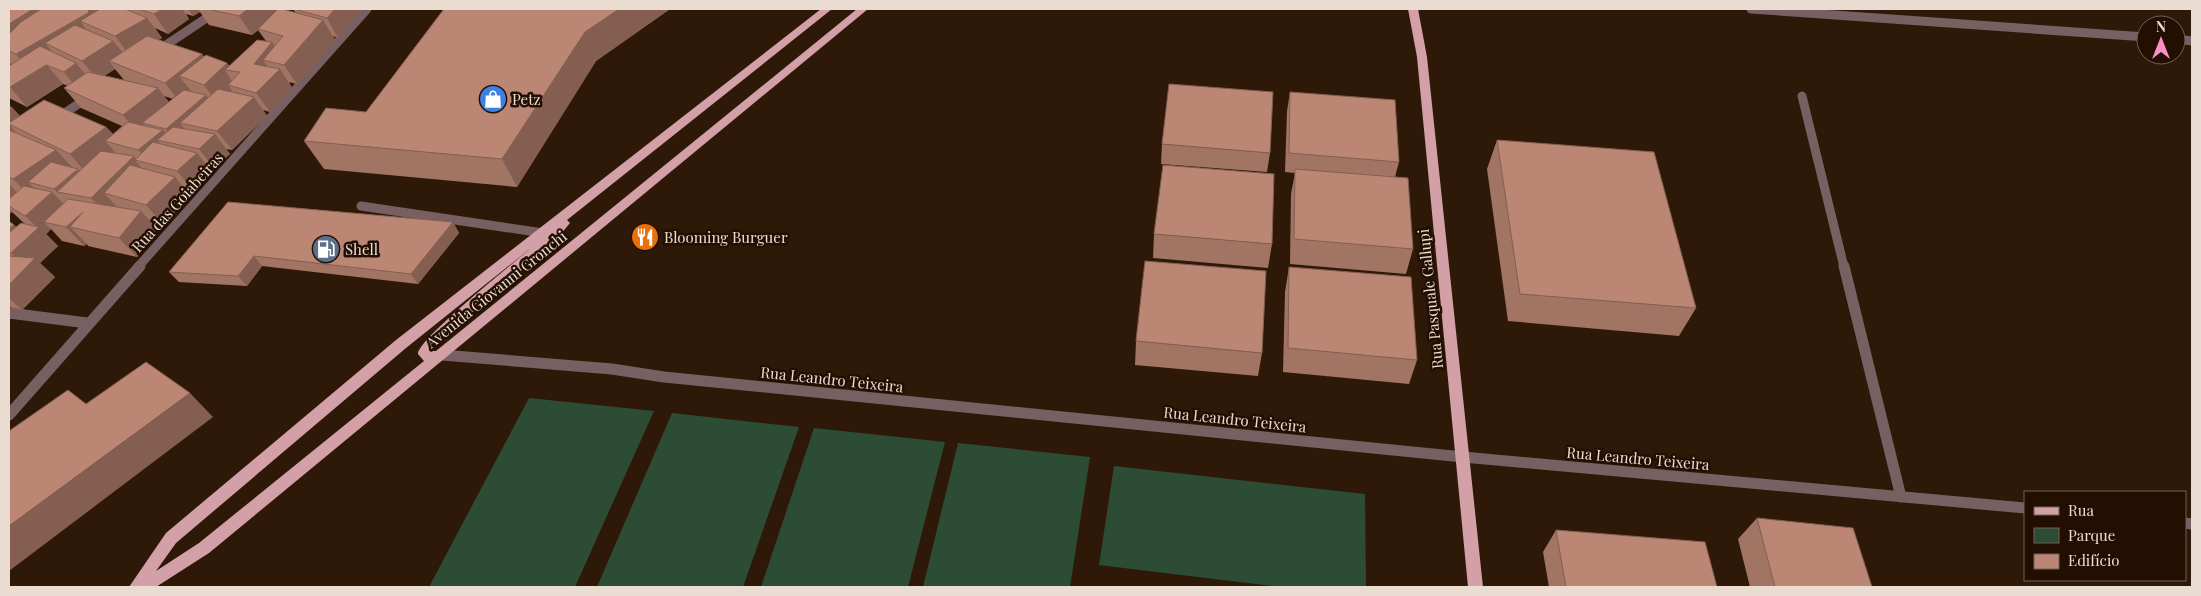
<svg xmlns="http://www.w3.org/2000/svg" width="2201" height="596" font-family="'Playfair Display',serif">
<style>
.green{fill:#2d4c35}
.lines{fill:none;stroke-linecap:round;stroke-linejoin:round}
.lane-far1{stroke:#775f62;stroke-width:9}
.lane{stroke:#775f62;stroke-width:11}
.street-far1{stroke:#775f62;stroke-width:9}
.street{stroke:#775f62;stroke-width:11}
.primary{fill:#d2a0a6;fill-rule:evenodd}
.wall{fill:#a17464;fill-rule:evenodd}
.shaded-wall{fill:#835e51}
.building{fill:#bb8774;stroke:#835e51}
.labels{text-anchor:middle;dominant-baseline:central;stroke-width:5;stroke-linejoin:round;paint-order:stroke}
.poi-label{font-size:15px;fill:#ebdcd2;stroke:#230f02;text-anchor:start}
.street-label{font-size:15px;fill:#ebdcd2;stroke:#230f02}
</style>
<rect width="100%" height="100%" fill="#2e1909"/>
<path class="green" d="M529 398 654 411 575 587H429Z
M672 413 799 427 743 587H597Z
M814 428 945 442 908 587H761Z
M958 443 1090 457 1070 587H923Z
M1114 466 1365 494 1366 587H1280L1099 565Z"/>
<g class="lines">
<path class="lane-far1" d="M157 51 220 9
M1802 96 1844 267
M57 118 89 97
M361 206 543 233"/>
<path class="lane" d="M1844 266 1901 497
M9 313 87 323"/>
<path class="street-far1" d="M1751 9 2146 37
M2176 39 2192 41
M138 267 367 9"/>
<path class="street" d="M442 355 612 369 664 377 1463 457 2025 508
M9 415 140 266
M2185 523 2192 524"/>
<path class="primary" d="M821 9H832L567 220 570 223 555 241 451 332 431 351H436L857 9H868L209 553 156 587H129L166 533 396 340ZM531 248C514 263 418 339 418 354L424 361 199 543 156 571 176 543 406 348Z
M1408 9H1418L1427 57 1483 587H1468L1417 57Z"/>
</g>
<path class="wall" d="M9 9H286L285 10 296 13 293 9H363L338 38 333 36 335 40 297 84 289 82 292 88 270 112 263 110 267 116 232 150 226 149 230 154 214 168 208 167 212 172 193 191 185 188 191 196 163 224 149 220 158 230 137 257 88 246 87 244 84 246 62 241 51 229 46 234 58 246 40 263 55 277 22 310 9 307V221L16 227 25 224 12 212 9 214V106L20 116 106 127 113 134 122 126 81 108 64 88 68 86 63 84 27 107 9 98V66L11 65 9 62ZM200 12 209 25 252 35 258 30 266 41 229 66 227 63 204 57 202 54 158 40 162 38 155 28 168 34 189 19 186 14 193 16ZM115 69 124 80 104 76ZM164 96 173 99 169 102Z
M444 9H670L596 61 517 187 324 169 304 141 366 112Z
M1290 92 1399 162 1395 177 1413 249 1406 274 1290 264 1291 194 1295 173 1285 172 1287 111Z
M1497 140 1696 308 1679 336 1508 321 1487 169Z
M1162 144 1270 153 1267 172 1161 164Z
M228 202 453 222 459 233 418 284 262 266 247 286 179 282 169 272Z
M1154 234 1272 244 1268 268 1153 258Z
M1289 267 1417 360 1409 384 1283 372 1285 292Z
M1136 341 1262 353 1258 376 1135 365Z
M1757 518 1872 587H1750L1738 539Z
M1556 530 1717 587H1549L1543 552Z"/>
<path class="shaded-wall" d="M33 9H80L9 36V24Z
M89 9H99L107 18 101 30 88 13Z
M162 9H182L189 19 168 34 154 14Z
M188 9H198L200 12 193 16Z
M248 9H286L252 35 239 16Z
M335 9H363L338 38 327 18Z
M619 9H670L596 61 517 187 502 159 585 32Z
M88 13 101 30 80 21 93 38 45 43 58 59 47 65 63 84 27 107 10 87 33 73 16 54Z
M147 18 162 38 130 56 115 36Z
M323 20 335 40 297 84 284 65Z
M113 41 129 60 109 61 115 69 98 80 82 61Z
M272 42 284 62 263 60 273 75 280 69 292 88 270 112 256 93 254 64Z
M202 54 216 73 227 63 233 71 225 70 236 87 228 85 232 91 218 104 204 85 179 76 192 92 180 102 165 83Z
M76 63 92 83 80 92 64 72Z
M158 88 173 108 142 123 147 128 139 134 123 115Z
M206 95 221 114 180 123 192 139 179 144 166 129Z
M254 97 267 116 232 150 217 131Z
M11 106 29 126 9 124V108Z
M9 124 17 134 9 140Z
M106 127 122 145 105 141 115 152 87 174 70 154Z
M163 130 174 143 157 140 171 156 151 164 138 150Z
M215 134 230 154 214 168 199 149Z
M56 150 74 169 28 182 39 193 32 198 13 179Z
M197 153 212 172 193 191 177 171Z
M134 156 138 161 135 160 149 177 104 193 118 208 109 217 91 198Z
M78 169 96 188 57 192 54 189Z
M175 177 191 196 163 224 146 205Z
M9 184 26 202 9 206Z
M52 192 70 211 44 222 51 229 46 234 58 246 40 263 55 277 22 310 9 298V260L26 267 11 253 9 252V228L14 225 28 237 38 228 25 216Z
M9 208 12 212 9 214Z
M141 211 158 230 137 257 119 238Z
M83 212 70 227 87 244 84 246 66 227Z
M453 222 459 233 418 284 411 274Z
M254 256 262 266 247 286 238 276Z
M190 393 213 417 9 571V526Z"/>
<path class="building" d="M9 9H33L9 24Z
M41 9H89L88 13 16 54 9 51V34L21 22Z
M100 9H125L147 18 115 36 80 21Z
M139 9H162L154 14Z
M208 9H248L239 16Z
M278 9H282L323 20 284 65 263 60 283 36 258 29Z
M294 9H335L327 18Z
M444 9H619L585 32 502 159 304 141 326 108 366 112Z
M75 25 113 41 82 61 45 43Z
M147 36 202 54 165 83 109 61Z
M257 40 272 42 254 64 280 69 256 93 228 85 240 72 225 70Z
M40 46 76 63 64 72 46 65 10 87H9V66Z
M206 55 227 63 204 85 179 76Z
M88 72 158 88 123 115 64 88Z
M1169 84 1273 92 1270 153 1162 144Z
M218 89 254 97 217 131 180 123Z
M184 90 206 95 166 129 142 123Z
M1290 92 1395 100 1399 162 1289 153Z
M44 100 106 127 70 154 9 124V123Z
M128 122 163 130 138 150 105 141Z
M173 127 215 134 199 149 157 140Z
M9 130 56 150 13 179 9 177Z
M1497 140 1654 152 1696 308 1520 294Z
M153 142 197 153 177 171 135 160Z
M101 151 134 156 91 198 57 192Z
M51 162 78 169 54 189 28 182Z
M130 165 175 177 146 205 104 193Z
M1163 165 1274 174 1272 244 1154 234Z
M1295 169 1408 178 1413 249 1294 239Z
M24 186 52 192 25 216 9 206V199Z
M68 199 141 211 119 238 70 227 83 212 66 227 44 222Z
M228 202 453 222 411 274 254 256 238 276 169 272Z
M9 221 14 225 9 228Z
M21 223 39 227 11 253 9 252V233Z
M9 256 35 258 9 285Z
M1145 261 1266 271 1262 353 1136 341Z
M1289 267 1411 277 1417 360 1288 348Z
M146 362 190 393 9 526V431L68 390 86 404Z
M1757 518 1853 528 1872 587H1775Z
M1556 530 1705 542 1717 587H1566Z"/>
<defs>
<g id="shop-disc" transform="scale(1.4375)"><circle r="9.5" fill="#3f7fe0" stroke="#230f02"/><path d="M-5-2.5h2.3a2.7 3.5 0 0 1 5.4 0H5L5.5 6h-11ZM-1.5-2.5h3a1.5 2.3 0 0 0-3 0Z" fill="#fff"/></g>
<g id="restaurant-disc" transform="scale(1.4375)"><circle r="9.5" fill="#e8710a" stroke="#230f02"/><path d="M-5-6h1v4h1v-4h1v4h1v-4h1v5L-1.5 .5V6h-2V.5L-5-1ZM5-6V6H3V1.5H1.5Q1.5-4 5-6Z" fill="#fff"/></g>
<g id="fuel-disc" transform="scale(1.4375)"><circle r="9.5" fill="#5c6f8a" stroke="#230f02"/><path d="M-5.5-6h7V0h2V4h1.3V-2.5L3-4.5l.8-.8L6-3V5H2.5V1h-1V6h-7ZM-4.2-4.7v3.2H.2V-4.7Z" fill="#fff"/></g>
</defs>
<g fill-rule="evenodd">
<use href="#shop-disc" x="493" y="99"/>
<use href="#restaurant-disc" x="645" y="237"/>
<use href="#fuel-disc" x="326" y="249"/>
</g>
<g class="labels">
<g class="poi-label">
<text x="512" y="99">Petz</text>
<text x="664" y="237">Blooming Burguer</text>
<text x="345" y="249">Shell</text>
</g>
<g class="street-label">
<text transform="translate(177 202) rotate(-48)">Rua das Goiabeiras</text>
<text transform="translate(496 289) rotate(-39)">Avenida Giovanni Gronchi</text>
<text transform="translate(1430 299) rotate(-96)">Rua Pasquale Gallupi</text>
<text transform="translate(832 379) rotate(6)">Rua Leandro Teixeira</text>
<text transform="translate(1235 419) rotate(6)">Rua Leandro Teixeira</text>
<text transform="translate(1638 458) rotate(5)">Rua Leandro Teixeira</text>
</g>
</g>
<rect width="2201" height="596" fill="none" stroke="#ebdcd2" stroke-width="20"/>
<rect x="2024" y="491" width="162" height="90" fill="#230f02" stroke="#736155"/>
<rect x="2034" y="507" width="25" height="8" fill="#d2a0a6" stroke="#736155"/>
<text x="2068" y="516" font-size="15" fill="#ebdcd2">Rua</text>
<rect x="2034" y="528" width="25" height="15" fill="#2d4c35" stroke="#736155"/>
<text x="2068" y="541" font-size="15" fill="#ebdcd2">Parque</text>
<rect x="2034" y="554" width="25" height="15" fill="#bb8774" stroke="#736155"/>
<text x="2068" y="566" font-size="15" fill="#ebdcd2">Edifício</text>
<g transform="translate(2161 40)"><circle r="24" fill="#230f02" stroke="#736155"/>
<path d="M0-4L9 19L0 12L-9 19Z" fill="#fb8fc5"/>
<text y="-8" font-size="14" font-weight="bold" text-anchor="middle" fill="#ebdcd2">N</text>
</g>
</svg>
